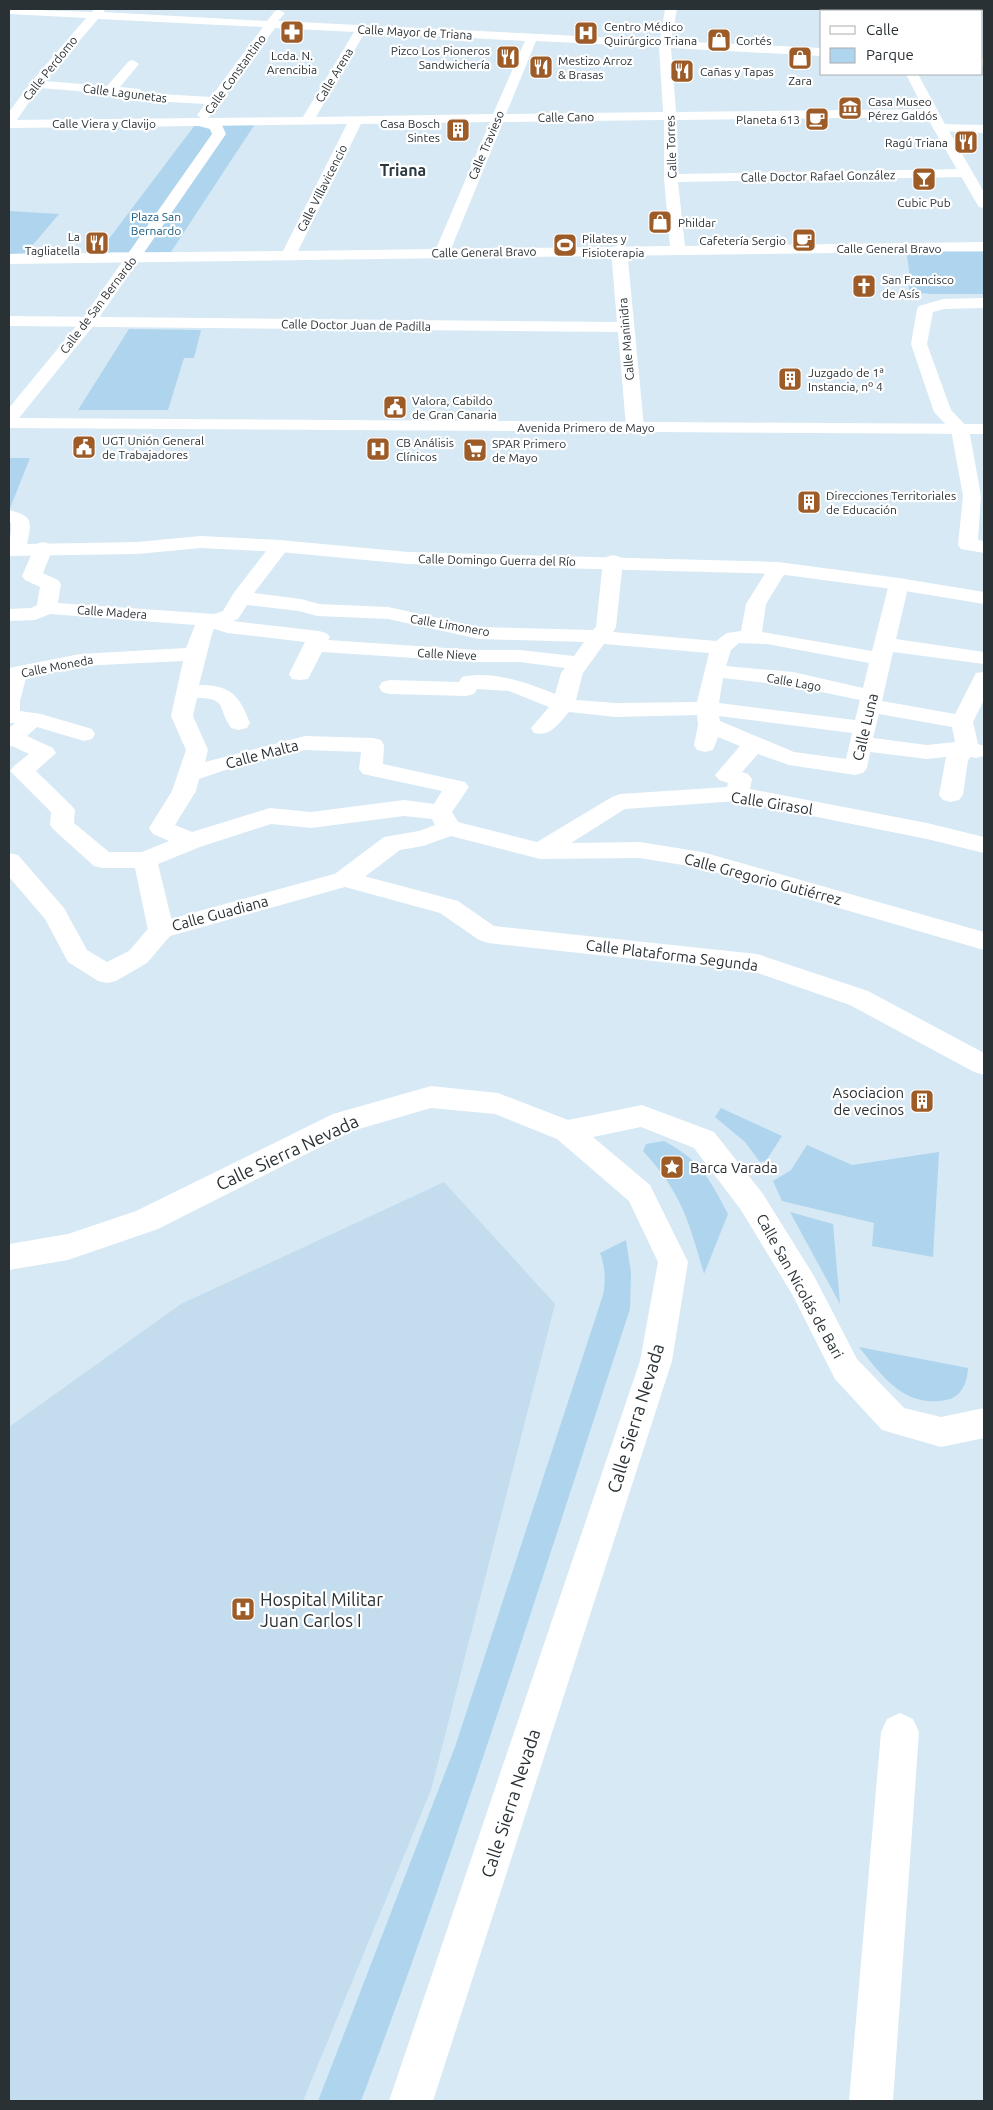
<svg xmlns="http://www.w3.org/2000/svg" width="993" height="2110" font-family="Ubuntu,sans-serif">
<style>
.built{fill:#c4ddee}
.green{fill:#aed5ed}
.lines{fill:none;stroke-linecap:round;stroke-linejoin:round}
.pedestrian{fill:#fff;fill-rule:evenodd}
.minor{fill:#fff;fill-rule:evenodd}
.tertiary{fill:#fff;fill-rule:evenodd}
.labels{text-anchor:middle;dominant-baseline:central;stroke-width:4.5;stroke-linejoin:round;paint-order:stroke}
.far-poi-label{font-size:12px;fill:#2a3135;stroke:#fff;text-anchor:start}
.far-street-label{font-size:12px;fill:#2a3135;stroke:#fff}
.far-park-label{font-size:12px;fill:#165c80;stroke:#fff}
.street-label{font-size:15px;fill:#2a3135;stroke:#fff}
.poi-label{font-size:15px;fill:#2a3135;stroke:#fff;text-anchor:end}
.far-district-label{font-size:16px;font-weight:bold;fill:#293841;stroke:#fff}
.near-street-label{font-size:18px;fill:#2a3135;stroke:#fff}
.near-poi-label{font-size:18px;fill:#2a3135;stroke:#fff;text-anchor:start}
</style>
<rect width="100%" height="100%" fill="#d6e9f5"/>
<path class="built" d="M444 1182 555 1304 431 1790 303 2101H9V1427L181 1304Z"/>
<path class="green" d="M255 124 171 252H99L195 125Z
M9 211 59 214 26 253 9 254Z
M906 250 984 252V294H931L909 292V270Z
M129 329 201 330 194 358H184L168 410H78Z
M9 458H30L10 508H9Z
M721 1108 782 1136 766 1161 760 1162 745 1142 715 1117Z
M664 1141C701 1161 709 1178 728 1214L704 1274C689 1221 681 1192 643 1151L646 1144Z
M807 1145 852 1165 939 1152 933 1257 872 1246 874 1223 782 1201 773 1181 791 1170Z
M790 1212 833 1224 840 1304Z
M626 1240 631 1273 630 1309C543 1574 460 1840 361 2101H318L455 1747 603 1295C606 1280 605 1266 600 1253Z
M859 1347 968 1368C967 1383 962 1397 946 1400 904 1408 882 1376 859 1347Z"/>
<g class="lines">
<path class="pedestrian" d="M9 9 92 12 94 9H106L103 12 267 21 275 11 279 10 285 13 278 21 660 40 665 9H677L671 41 822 48V56L671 48 676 112 932 109 938 113 932 117 677 120 678 174 965 169 972 173 965 177 678 182 685 246 984 242V251L9 264V254L283 251 347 124 199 126 192 122 194 119 201 118 197 115 205 104 133 100 129 99 127 95 39 88 14 124 9 125V112L32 81 86 18 9 14ZM98 19 263 27 211 97 142 93 140 89 120 87 139 64 133 60 129 61 107 86 45 81ZM275 28 354 32 303 117 208 118ZM365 32 525 41 493 114 316 117ZM536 41 659 47 663 112 506 114ZM664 120V178L670 246 451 249 503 122ZM490 122 436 249 298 251 361 124Z
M982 58H984V66H982Z
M940 124 984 125V133L935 131 933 128Z
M280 540 287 542 290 546 254 593 301 599 319 604 388 607 479 627 593 630 596 627 603 561 606 557 613 555 620 557 623 561 616 627 613 632 716 641 727 633 741 631 746 604 771 564 778 562 785 564 788 568 766 604 762 632 872 651 889 584 892 580 899 578 906 580 909 584 896 639 984 652V664L893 652 882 701 955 714 976 673 984 672V700L973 722 978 744 984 746V756L976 758 971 757 968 760 963 795 959 800 951 802 943 800 939 795 946 757 927 759 870 752 867 768 863 773 855 775 789 765 758 754 742 772 748 774 752 779 750 789 927 823 984 837V853L927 839 737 801 625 809 571 843 640 842 702 852 984 932V950L701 868 640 858 540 859 451 836 423 846 400 850 354 885 345 887 336 885 333 879 336 873 384 837 419 831 435 825 432 819 404 816 311 828 271 824 200 847 158 864 174 930 170 936 161 939 152 936 148 930 135 868H103L94 866 54 830 50 825 51 812 10 771 14 766 29 754 12 746 9 747V728L15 723H9V668L80 654 186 648 195 625 50 614 35 620 9 621V609L31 608 37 605 40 587 25 580 22 576 36 544 43 542 50 544 53 548 43 573 58 580 61 584 58 603 214 614 223 611 233 594 273 542ZM247 605 299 611 317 616 388 619 479 639 584 642 574 656 520 650H476L328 640 330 637 326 633 319 631 233 621 238 619ZM215 629 227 633 305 642 289 674 292 679 300 680 308 679 322 652 476 662H520L565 668 561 673 555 694C527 683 493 670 462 677L459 682 390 680 382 682 379 687 382 692 390 694 466 696 474 694 477 689 509 691 549 707 531 728 534 733C551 737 558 724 569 712L616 717 697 715 698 725 694 745 697 750 705 752 713 750 718 737 740 746 715 775 719 780 728 783 727 787 620 794 612 797 537 842 458 822 452 812 469 787 465 782 383 764 384 745 381 740 373 738 305 736 205 762 208 750 193 716 197 698C228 698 217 708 231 728L239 730 247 728 250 723C239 695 231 685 199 685L213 630ZM739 643 767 644 869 663 863 688 793 672 726 666 731 650ZM604 644 709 653 697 702 616 703 576 700 583 673ZM183 661 171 716 186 750 172 791 149 828 153 834 169 841 142 852H109L74 823 75 810 71 805 36 771 56 753 53 748 27 736 37 727 84 741 92 739 95 734 92 729 41 714 20 711V701L26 678 80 666ZM723 678 793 686 860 700 855 720 719 703ZM879 714 952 727 955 742 927 745 873 738ZM719 716 852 733 846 759 794 752 720 721ZM305 750 361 752 359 769 363 774 442 791 434 804 404 800 311 812 270 808 192 832 175 825 196 791 199 779 237 766Z
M900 1713 913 1719 919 1732 893 2101H849L881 1732 887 1719Z"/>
<path class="minor" d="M919 9H931V11H919Z
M906 74H918L947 128 984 192V208L979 207 977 204 933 128Z
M619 245 624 247 627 250 644 427 641 431 635 432 629 431 626 427 618 332 9 326V316L617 322 611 250 614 247Z
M984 298V308L944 309 933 312 927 344 951 410 969 429 981 496 978 540 984 541V553L961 549 958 545 963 496 951 430 934 412 911 344 917 309 919 306 943 299Z
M9 510C33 516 32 521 27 544L137 542 201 536 280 540 408 552 778 562 899 578 984 592V604L899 590 778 574 408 564 280 552 201 548 137 554 9 556C8 545 12 534 11 523L9 522Z
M9 853 18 855 64 908 87 950 107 962 129 951 152 924 345 871 458 901 494 926 757 954 868 991 984 1053V1075L974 1072 850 1005 755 972 488 943 479 940 440 913 345 887 170 936 147 963 116 981 107 983 98 981 68 962 45 919 9 877Z
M431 1086 498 1093 568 1120 642 1105 714 1132 763 1194 814 1276 857 1359 904 1408 941 1417 984 1408V1438L941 1447 882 1430 835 1379 792 1294 741 1210 694 1148 641 1127 593 1137 650 1185 688 1262 672 1361 433 2101H389L640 1361 658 1262 629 1201 557 1139 495 1114 431 1108 352 1131 158 1229 68 1260 9 1270V1244L68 1234 136 1211 333 1114Z"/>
<path class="tertiary" d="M199 118 221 123 226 134 94 325 19 418 984 424V434L9 428V408L82 319 212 134 210 129 199 126 9 128V120Z"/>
</g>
<defs>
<g id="pharmacy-square" transform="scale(1.25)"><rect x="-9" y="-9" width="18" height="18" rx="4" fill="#9c5b27" stroke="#fff"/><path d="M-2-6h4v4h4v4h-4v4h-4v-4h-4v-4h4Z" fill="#fff"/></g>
<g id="hospital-square" transform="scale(1.25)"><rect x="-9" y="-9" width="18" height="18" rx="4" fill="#9c5b27" stroke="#fff"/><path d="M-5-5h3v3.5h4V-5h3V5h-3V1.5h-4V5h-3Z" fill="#fff"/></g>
<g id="shop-square" transform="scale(1.25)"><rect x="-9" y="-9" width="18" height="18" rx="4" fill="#9c5b27" stroke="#fff"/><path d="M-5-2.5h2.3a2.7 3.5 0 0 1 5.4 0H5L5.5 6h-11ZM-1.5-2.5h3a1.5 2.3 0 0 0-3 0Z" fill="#fff"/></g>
<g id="restaurant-square" transform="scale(1.25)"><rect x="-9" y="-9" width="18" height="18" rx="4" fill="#9c5b27" stroke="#fff"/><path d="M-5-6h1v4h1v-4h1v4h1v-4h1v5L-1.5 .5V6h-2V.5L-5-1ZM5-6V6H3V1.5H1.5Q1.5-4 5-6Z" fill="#fff"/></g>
<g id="museum-square" transform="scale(1.25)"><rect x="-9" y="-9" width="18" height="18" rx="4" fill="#9c5b27" stroke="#fff"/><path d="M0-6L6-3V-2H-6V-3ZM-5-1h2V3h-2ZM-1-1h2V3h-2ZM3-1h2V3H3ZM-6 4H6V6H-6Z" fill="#fff"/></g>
<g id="cafe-square" transform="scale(1.25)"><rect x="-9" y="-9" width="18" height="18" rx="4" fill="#9c5b27" stroke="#fff"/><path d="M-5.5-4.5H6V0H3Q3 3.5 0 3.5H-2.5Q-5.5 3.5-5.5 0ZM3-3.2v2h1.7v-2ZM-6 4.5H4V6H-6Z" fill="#fff"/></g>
<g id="building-square" transform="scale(1.25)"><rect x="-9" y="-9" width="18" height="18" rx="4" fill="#9c5b27" stroke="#fff"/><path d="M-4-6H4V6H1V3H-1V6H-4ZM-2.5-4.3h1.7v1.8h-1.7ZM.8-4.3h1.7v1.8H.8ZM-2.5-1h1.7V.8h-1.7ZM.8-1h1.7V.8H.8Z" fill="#fff"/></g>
<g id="bar-square" transform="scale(1.25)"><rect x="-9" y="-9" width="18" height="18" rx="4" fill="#9c5b27" stroke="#fff"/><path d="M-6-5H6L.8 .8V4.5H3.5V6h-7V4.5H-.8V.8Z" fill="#fff"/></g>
<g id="stadium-square" transform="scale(1.25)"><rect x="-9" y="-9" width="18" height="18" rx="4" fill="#9c5b27" stroke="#fff"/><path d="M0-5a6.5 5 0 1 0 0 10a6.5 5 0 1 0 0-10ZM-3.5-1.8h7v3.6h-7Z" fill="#fff"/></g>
<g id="church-square" transform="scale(1.25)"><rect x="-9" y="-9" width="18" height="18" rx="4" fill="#9c5b27" stroke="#fff"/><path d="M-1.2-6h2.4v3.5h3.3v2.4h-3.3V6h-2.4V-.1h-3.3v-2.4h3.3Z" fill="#fff"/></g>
<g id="civic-square" transform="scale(1.25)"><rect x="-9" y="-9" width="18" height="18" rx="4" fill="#9c5b27" stroke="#fff"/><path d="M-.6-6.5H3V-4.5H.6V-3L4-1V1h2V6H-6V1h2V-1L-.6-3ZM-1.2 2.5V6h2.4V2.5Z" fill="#fff"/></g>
<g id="supermarket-square" transform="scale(1.25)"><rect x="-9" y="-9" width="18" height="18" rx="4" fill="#9c5b27" stroke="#fff"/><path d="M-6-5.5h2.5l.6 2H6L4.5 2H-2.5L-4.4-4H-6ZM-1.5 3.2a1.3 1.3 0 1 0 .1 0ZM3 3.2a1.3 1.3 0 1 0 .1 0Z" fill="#fff"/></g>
<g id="sight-square" transform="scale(1.25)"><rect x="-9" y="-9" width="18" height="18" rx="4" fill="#9c5b27" stroke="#fff"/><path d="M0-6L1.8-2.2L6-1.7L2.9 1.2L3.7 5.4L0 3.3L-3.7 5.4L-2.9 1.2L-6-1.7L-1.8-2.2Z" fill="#fff"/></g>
</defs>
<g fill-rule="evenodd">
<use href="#pharmacy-square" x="292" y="32"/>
<use href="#hospital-square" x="586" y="33"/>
<use href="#shop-square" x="719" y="40"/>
<use href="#restaurant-square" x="508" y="57"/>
<use href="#shop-square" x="800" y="58"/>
<use href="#restaurant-square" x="541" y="67"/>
<use href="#restaurant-square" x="682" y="71"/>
<use href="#museum-square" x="850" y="108"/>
<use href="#cafe-square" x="817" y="119"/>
<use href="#building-square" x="458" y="130"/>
<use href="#restaurant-square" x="966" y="142"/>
<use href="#bar-square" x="924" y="179"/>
<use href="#shop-square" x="660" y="222"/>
<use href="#cafe-square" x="804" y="240"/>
<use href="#restaurant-square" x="97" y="243"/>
<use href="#stadium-square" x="565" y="245"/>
<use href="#church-square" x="864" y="286"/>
<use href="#building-square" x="790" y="379"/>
<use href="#civic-square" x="395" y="407"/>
<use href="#civic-square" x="84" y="447"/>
<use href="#hospital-square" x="378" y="449"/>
<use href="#supermarket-square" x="475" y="450"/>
<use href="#building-square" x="809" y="502"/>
<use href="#building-square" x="922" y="1101"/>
<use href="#sight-square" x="672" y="1167"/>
<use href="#hospital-square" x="243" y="1609"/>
</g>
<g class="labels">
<g class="far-poi-label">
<text x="604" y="26">Centro Médico<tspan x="604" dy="14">Quirúrgico Triana</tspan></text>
<text x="736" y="40">Cortés</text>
<text x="490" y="50" text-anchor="end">Pizco Los Pioneros<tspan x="490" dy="14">Sandwichería</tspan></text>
<text x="292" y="55" text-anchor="middle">Lcda. N.<tspan x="292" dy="14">Arencibia</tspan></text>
<text x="558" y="60">Mestizo Arroz<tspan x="558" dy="14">&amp; Brasas</tspan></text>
<text x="700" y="71">Cañas y Tapas</text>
<text x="800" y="80" text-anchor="middle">Zara</text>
<text x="868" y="101">Casa Museo<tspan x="868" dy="14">Pérez Galdós</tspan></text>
<text x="800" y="119" text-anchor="end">Planeta 613</text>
<text x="440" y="123" text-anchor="end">Casa Bosch<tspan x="440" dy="14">Sintes</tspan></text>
<text x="948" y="142" text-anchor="end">Ragú Triana</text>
<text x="924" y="202" text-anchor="middle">Cubic Pub</text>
<text x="678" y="222">Phildar</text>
<text x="80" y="236" text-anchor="end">La<tspan x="80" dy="14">Tagliatella</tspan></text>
<text x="582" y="238">Pilates y<tspan x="582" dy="14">Fisioterapia</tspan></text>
<text x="786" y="240" text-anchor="end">Cafetería Sergio</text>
<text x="882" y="279">San Francisco<tspan x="882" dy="14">de Asís</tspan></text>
<text x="808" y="372">Juzgado de 1ª<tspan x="808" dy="14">Instancia, nº 4</tspan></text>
<text x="412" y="400">Valora, Cabildo<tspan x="412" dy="14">de Gran Canaria</tspan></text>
<text x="102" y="440">UGT Unión General<tspan x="102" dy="14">de Trabajadores</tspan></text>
<text x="396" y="442">CB Análisis<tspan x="396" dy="14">Clínicos</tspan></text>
<text x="492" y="443">SPAR Primero<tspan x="492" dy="14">de Mayo</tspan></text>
<text x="826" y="495">Direcciones Territoriales<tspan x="826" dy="14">de Educación</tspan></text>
</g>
<g class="far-street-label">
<text transform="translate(415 32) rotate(3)">Calle Mayor de Triana</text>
<text transform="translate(50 68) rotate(-51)">Calle Perdomo</text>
<text transform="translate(235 74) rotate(-54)">Calle Constantino</text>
<text transform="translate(334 75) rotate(-59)">Calle Arena</text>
<text transform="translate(125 93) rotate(7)">Calle Lagunetas</text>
<text transform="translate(566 117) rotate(-1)">Calle Cano</text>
<text x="104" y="123">Calle Viera y Clavijo</text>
<text transform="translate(486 145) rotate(-67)">Calle Travieso</text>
<text transform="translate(671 147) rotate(-92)">Calle Torres</text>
<text transform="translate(818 176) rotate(-1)">Calle Doctor Rafael González</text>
<text transform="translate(322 188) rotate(-63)">Calle Villavicencio</text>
<text x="889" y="248">Calle General Bravo</text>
<text transform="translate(484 252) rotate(-1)">Calle General Bravo</text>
<text transform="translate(98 305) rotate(-53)">Calle de San Bernardo</text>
<text transform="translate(356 325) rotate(1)">Calle Doctor Juan de Padilla</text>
<text transform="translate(626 339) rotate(-95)">Calle Maninidra</text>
<text x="586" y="427">Avenida Primero de Mayo</text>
<text transform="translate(497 560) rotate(1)">Calle Domingo Guerra del Río</text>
<text transform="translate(112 612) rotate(4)">Calle Madera</text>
<text transform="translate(450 625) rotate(10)">Calle Limonero</text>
<text transform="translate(447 654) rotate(3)">Calle Nieve</text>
<text transform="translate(57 666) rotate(-11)">Calle Moneda</text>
<text transform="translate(794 682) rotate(10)">Calle Lago</text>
</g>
<g class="far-park-label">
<text x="156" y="216">Plaza San<tspan x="156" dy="14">Bernardo</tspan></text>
</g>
<g class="street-label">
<text transform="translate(865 727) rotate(-77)">Calle Luna</text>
<text transform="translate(262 754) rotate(-15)">Calle Malta</text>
<text transform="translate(772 803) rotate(9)">Calle Girasol</text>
<text transform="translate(763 879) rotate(15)">Calle Gregorio Gutiérrez</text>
<text transform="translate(220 913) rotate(-15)">Calle Guadiana</text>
<text transform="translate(672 955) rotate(7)">Calle Plataforma Segunda</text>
<text transform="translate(800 1286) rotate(61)">Calle San Nicolás de Bari</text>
</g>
<g class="poi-label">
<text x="904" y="1092">Asociacion<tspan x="904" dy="17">de vecinos</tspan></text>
<text x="690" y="1167" text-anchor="start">Barca Varada</text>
</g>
<g class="far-district-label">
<text x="403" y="170">Triana</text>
</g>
<g class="near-street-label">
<text transform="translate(287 1152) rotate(-25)">Calle Sierra Nevada</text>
<text transform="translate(635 1418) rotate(-73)">Calle Sierra Nevada</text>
<text transform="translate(510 1803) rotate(-72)">Calle Sierra Nevada</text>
</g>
<g class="near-poi-label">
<text x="260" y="1599">Hospital Militar<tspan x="260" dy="21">Juan Carlos I</tspan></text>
</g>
</g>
<rect width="993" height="2110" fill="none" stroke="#2a3135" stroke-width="20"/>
<rect x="820" y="10" width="162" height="65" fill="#ffffff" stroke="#aaadae"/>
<rect x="830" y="26" width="25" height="8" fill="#ffffff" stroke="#aaadae"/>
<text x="866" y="35" font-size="15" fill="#2a3135">Calle</text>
<rect x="830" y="48" width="25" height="15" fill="#aed5ed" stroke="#aaadae"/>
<text x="866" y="60" font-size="15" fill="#2a3135">Parque</text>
</svg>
